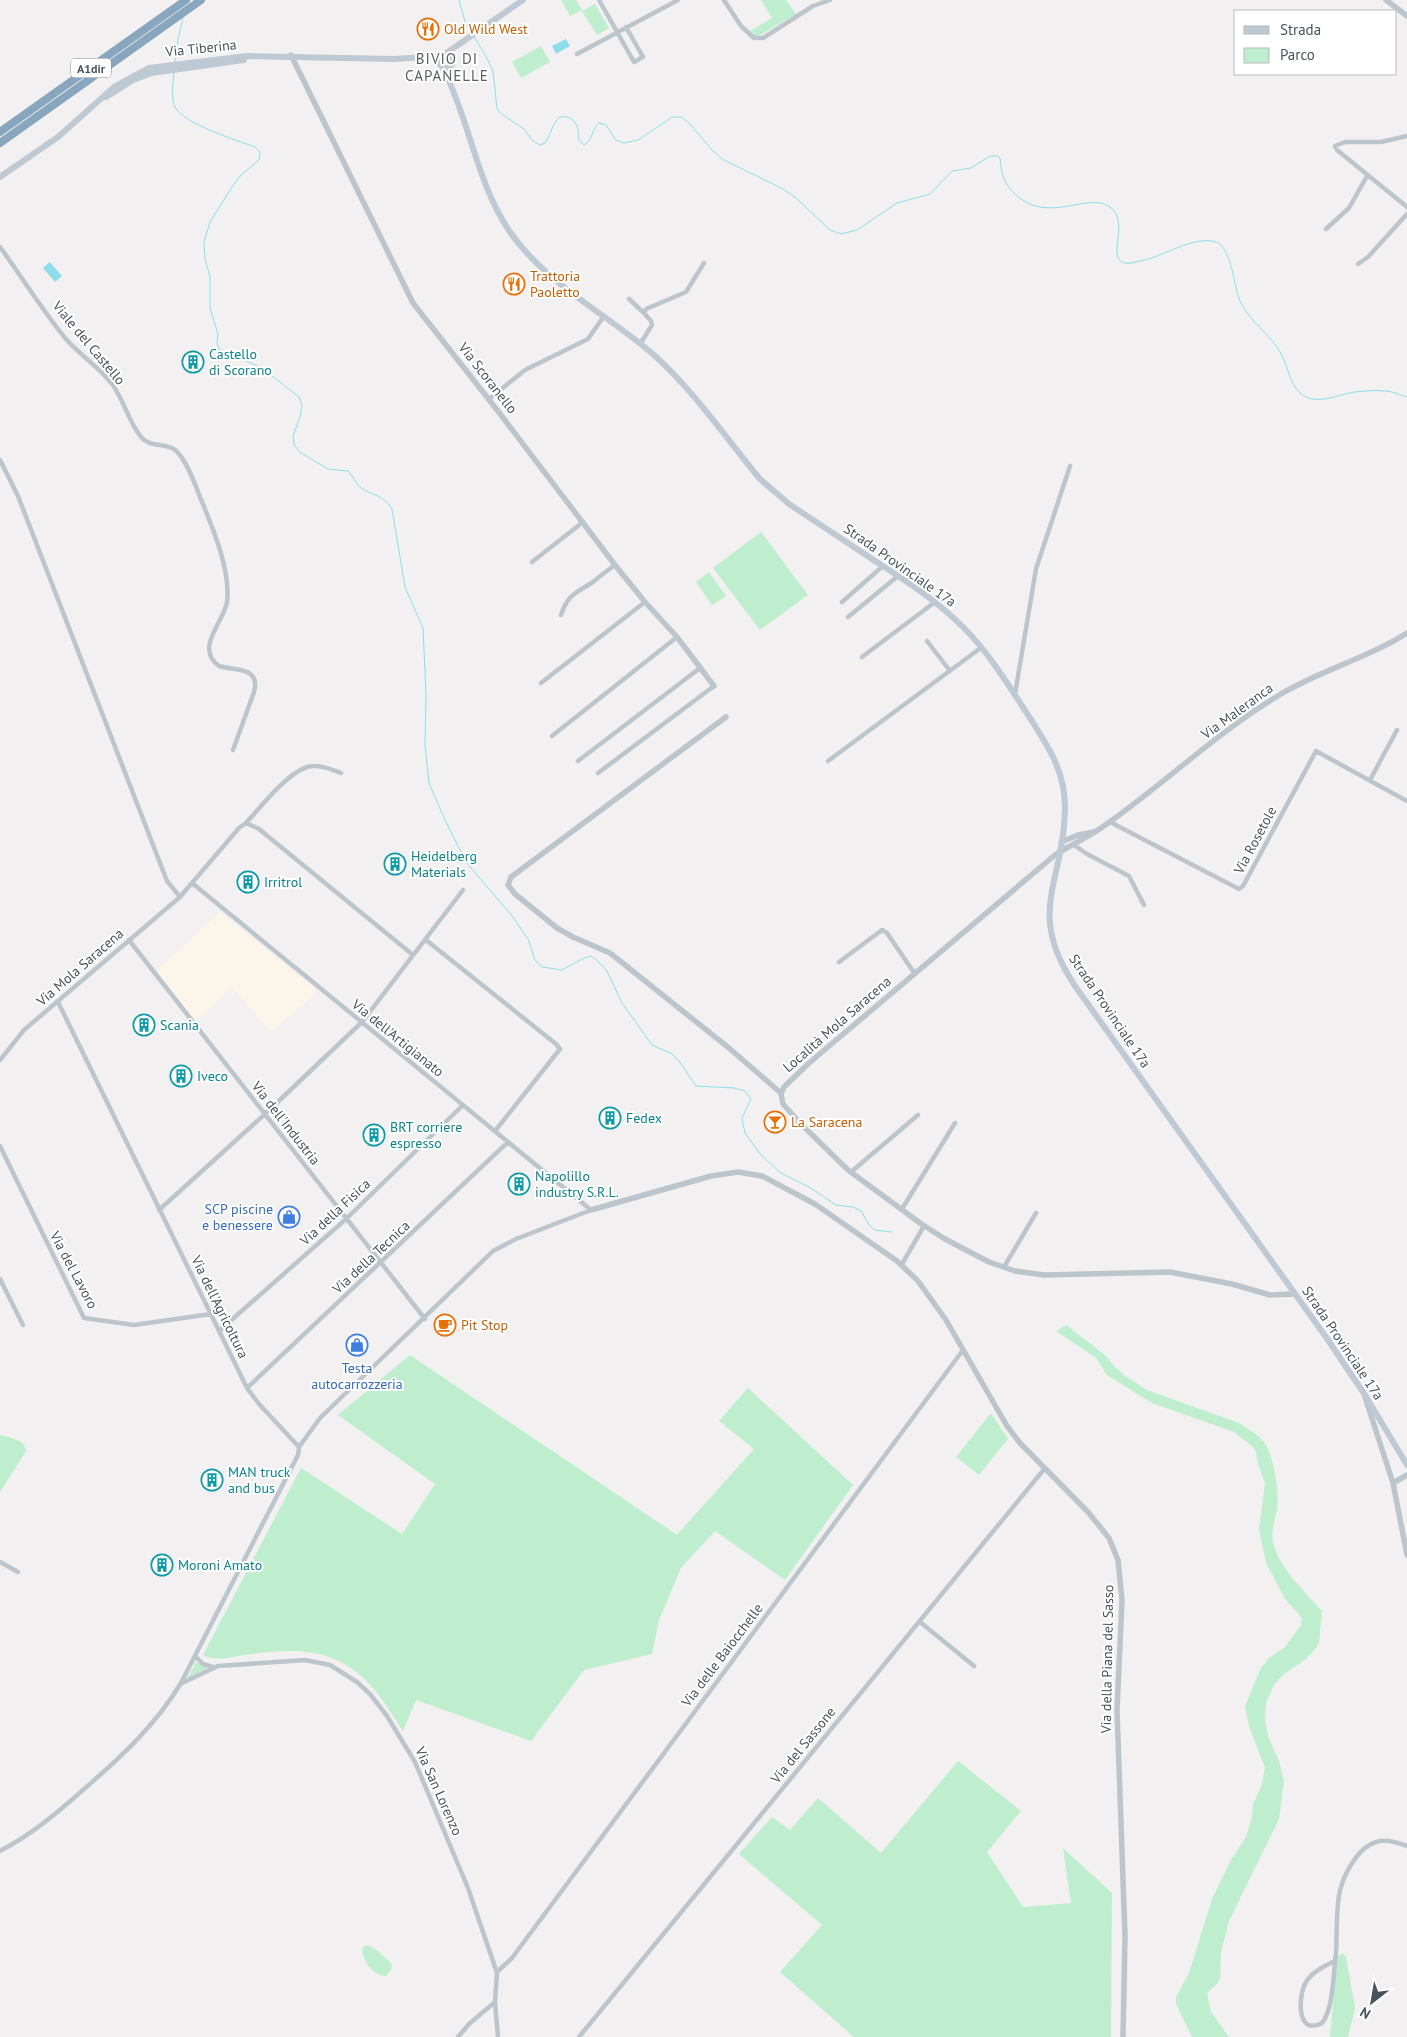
<svg xmlns="http://www.w3.org/2000/svg" width="1407" height="2037" font-family="'PT Sans',sans-serif">
<style>
.commercial{fill:#fcf5ea}
.green{fill:#bfeece}
.water{fill:#8dddea}
.lines{fill:none;stroke-linecap:round;stroke-linejoin:round}
.stream{stroke:#8dddea;stroke-width:1}
.minor{stroke:#bcc5cc;stroke-width:4.5}
.tertiary{stroke:#bcc5cc;stroke-width:5.5}
.secondary{stroke:#bec9d3;stroke-width:6}
.motorway{stroke:#88a6bd;stroke-width:8}
.labels{text-anchor:middle;dominant-baseline:central;stroke-width:4;stroke-linejoin:round;paint-order:stroke}
.shield{fill:#fff;stroke:#7f878e;stroke-width:1}
.shield-label{font-size:12px;font-weight:bold;fill:#48545d}
.food-label{font-size:14px;fill:#c56008;stroke:#fff;text-anchor:start}
.street-label{font-size:14px;fill:#48545d;stroke:#fff}
.culture-label{font-size:14px;fill:#0d838f;stroke:#fff;text-anchor:start}
.shop-label{font-size:14px;fill:#366cbe;stroke:#fff;text-anchor:end}
.neighbourhood-label{font-size:15px;letter-spacing:1px;fill:#5c6064;stroke:#fff}
</style>
<rect width="100%" height="100%" fill="#f2f0f0"/>
<path class="commercial" d="M220 912 318 991 271 1032 232 987 196 1021 156 971Z"/>
<path class="green" d="M561 0H576L582 10 570 16Z
M761 0H786L796 14 757 37 750 31 772 18Z
M595 4 609 28 597 35 582 11Z
M541 46 550 62 521 78 512 62Z
M761 532 808 595 760 630 713 568Z
M709 572 726 596 712 605 696 582Z
M1066 1325 1105 1355 1115 1367 1125 1376 1147 1390 1239 1423C1248 1429 1260 1435 1266 1445 1273 1457 1280 1494 1277 1508 1275 1521 1271 1530 1273 1542 1278 1567 1306 1593 1322 1611L1319 1643 1315 1649 1306 1659 1284 1674 1274 1685 1266 1703 1265 1721 1269 1739 1279 1761 1284 1781 1279 1819 1229 1921 1221 1952 1220 1979 1217 1984 1207 1993 1211 2012 1229 2037H1192L1176 2004V1997L1189 1973 1212 1899 1231 1860 1246 1837 1252 1817 1253 1804 1261 1787 1265 1768 1249 1726 1245 1706 1261 1668 1269 1658 1285 1647 1301 1625 1302 1618 1285 1599 1266 1563 1259 1529 1265 1483 1258 1464 1256 1452 1253 1447 1234 1432 1152 1403 1107 1375 1096 1358 1056 1331Z
M410 1355 677 1535 754 1449 719 1421 748 1388 853 1485 785 1580 715 1531 681 1568 659 1620 652 1654 584 1670 531 1741 416 1700 403 1731C393 1717 384 1700 372 1687 336 1646 295 1648 244 1655 231 1657 216 1662 203 1655L301 1468 402 1534 435 1484 338 1415Z
M991 1413 1008 1439 979 1475 956 1457Z
M0 1435C10 1438 25 1439 26 1451L0 1492Z
M196 1662 207 1668 187 1679Z
M958 1761 1021 1811 987 1852 1023 1907 1071 1903 1063 1848 1112 1893 1111 2037H854L780 1972 822 1925 739 1854 772 1817 790 1830 818 1798 881 1853Z
M367 1945 378 1951 392 1964 391 1970 386 1976C373 1976 362 1960 362 1948Z
M1342 1953 1346 1957 1355 2008 1348 2037H1330L1337 1958Z"/>
<path class="water" d="M566 39 570 46 556 54 552 46Z
M50 262 62 276 55 282 43 268Z"/>
<g class="lines">
<path class="stream" d="M459 0 466 25 471 32
M474 37 486 56 493 71 497 109 503 115 524 129 533 141 540 145 545 143C550 137 551 128 556 121 561 113 572 117 576 124 579 129 578 135 579 140L584 145C593 140 592 128 599 123L606 125 616 140 624 143 638 140 668 120 672 117H681L690 124 712 150 722 159 783 189 795 197 830 230 841 234 857 230 897 203 930 194 952 171 971 168 990 156H997L1000 158C1001 174 1004 184 1016 195 1049 225 1088 191 1110 207 1131 222 1105 259 1125 263 1130 264 1135 262 1140 261 1163 257 1194 235 1216 242 1230 246 1234 282 1238 296 1245 318 1267 331 1279 350 1288 364 1288 381 1300 393 1316 407 1338 394 1355 392 1364 391 1376 390 1385 391 1392 391 1400 395 1407 397
M175 63 178 39 183 18
M174 72C173 81 171 99 175 107 184 124 236 140 255 147L260 152 259 160 241 175 232 187 210 222 204 242 205 259 210 277V308L218 334 217 343 219 349 262 368 299 397 302 405 300 417 293 436 294 445 301 453 328 469 348 471C353 476 356 484 361 488 375 497 381 493 392 509L405 587 423 628 426 694 425 746 429 783 445 820 466 862 512 916 528 939 535 960 542 967 562 970 582 959 591 956 599 962 607 971 622 1003 652 1045 672 1054 679 1061 696 1086 734 1088 745 1091 751 1099 742 1118 745 1133 761 1155 781 1173 809 1187 836 1205 853 1207 861 1211 869 1225 875 1230 892 1232"/>
<path class="minor" d="M599 0 634 62 643 57 626 27
M724 0 741 26 754 38H763L813 6 830 0
M577 54 678 0
M1407 136 1381 142H1345L1335 146 1337 150 1407 207
M1326 229 1349 208 1367 176
M0 247C22 277 42 310 66 339 80 355 99 367 112 384 124 400 128 421 141 437 149 447 161 443 172 448 184 453 195 484 200 497 212 526 231 570 227 602 224 622 194 648 219 666 234 671 261 666 254 692L233 750
M1358 264 1368 257 1407 214
M629 299 644 313
M640 344 652 325 651 321 644 313 646 309 686 292 704 263
M489 399 525 370 588 339 604 316
M0 460 18 496 167 881 180 897
M532 562 583 522
M842 602 883 566
M561 615C568 594 576 593 593 582 600 576 608 570 615 565
M848 617 898 576
M927 641 950 671
M862 657 935 602
M541 683 645 602
M1015 694 1036 569 1070 466
M552 736 677 637
M578 761 700 668
M828 761 982 647
M598 773 714 686
M1370 780 1397 730
M1110 822 1239 889 1243 886 1316 751 1407 801
M246 823C261 807 286 774 307 767 318 764 331 769 341 773
M1074 845 1087 854 1129 876 1144 905
M129 940 425 1319
M426 940 556 1044 560 1049 495 1131
M839 962 882 930 887 933 915 974
M58 1002 247 1388 259 1404 299 1447
M0 1060 24 1030 180 897 239 828 246 823 259 829 413 955
M0 1146 84 1318 134 1325 211 1314
M851 1172 918 1115
M902 1209 955 1123
M159 1210 265 1114 362 1022 463 890
M902 1264 924 1226
M1004 1267 1036 1213
M0 1279 23 1325
M219 1331 346 1219 463 1105
M247 1388 508 1142
M0 1562 18 1572
M920 1622 974 1666
M195 1656 203 1664 213 1667
M182 1683 218 1666 305 1660 330 1665 357 1682 370 1694 387 1716 415 1762 468 1888 497 1973 495 2002 498 2037
M0 1851C31 1835 57 1813 83 1790 120 1758 155 1726 181 1683L298 1455 299 1447 320 1418 493 1251 516 1239 591 1210 192 883
M1335 1961C1324 1966 1312 1972 1306 1982 1298 1995 1296 2037 1322 2023 1334 2008 1333 1973 1336 1954 1337 1935 1336 1914 1339 1895 1343 1875 1358 1845 1380 1841 1389 1840 1399 1843 1407 1846
M497 1972 512 1958 963 1350
M458 2037 469 2024 495 2002
M579 2037 1045 1468"/>
<path class="tertiary" d="M1386 0 1407 16
M291 55 413 303 501 415 615 565 645 602 677 637 714 686
M726 717 511 877 508 885 515 894 557 928 573 937 610 953 729 1048 781 1093
M1061 842 1078 835 1094 832
M591 1210 711 1176 738 1172 762 1176 815 1204 897 1261 918 1281 946 1320 1007 1426 1020 1443 1088 1512 1109 1538 1118 1560 1122 1600 1117 1710 1125 1936 1123 2037
M1294 1294 1270 1295 1232 1284 1170 1272 1044 1275 1015 1271 989 1262 945 1239 920 1223 848 1170 799 1122 783 1104 781 1094 784 1087 809 1063 1055 855C1070 845 1087 838 1101 828 1162 786 1217 732 1281 694 1321 670 1368 658 1407 633
M1365 1397 1393 1483
M1407 1475 1393 1483 1407 1555"/>
<path class="secondary" d="M445 54 523 0
M439 61a7 7 0 1 1 14 0a7 7 0 1 1-14 0Z
M443 68C470 121 476 182 510 232 546 284 607 314 654 355 694 391 726 438 760 479L789 504C818 523 846 542 875 561 906 581 936 600 963 627 990 654 1009 686 1030 718 1049 748 1065 771 1065 808 1064 884 1025 911 1075 986L1328 1340 1365 1395 1407 1465
M106 97 133 80 152 73 244 60
M0 177 58 137 114 87 149 68 247 56 394 59 441 56"/>
<path class="motorway" d="M0 132 186 0
M0 143 201 0"/>
</g>
<defs>
<g id="restaurant-ring" transform="scale(1.125)"><circle r="9.5" fill="#fff" stroke="#e8710a" stroke-width="1.5"/><path d="M-5-6h1v4h1v-4h1v4h1v-4h1v5L-1.5 .5V6h-2V.5L-5-1ZM5-6V6H3V1.5H1.5Q1.5-4 5-6Z" fill="#e8710a"/></g>
<g id="building-ring" transform="scale(1.125)"><circle r="9.5" fill="#fff" stroke="#0f9aa8" stroke-width="1.5"/><path d="M-4-6H4V6H1V3H-1V6H-4ZM-2.5-4.3h1.7v1.8h-1.7ZM.8-4.3h1.7v1.8H.8ZM-2.5-1h1.7V.8h-1.7ZM.8-1h1.7V.8H.8Z" fill="#0f9aa8"/></g>
<g id="bar-ring" transform="scale(1.125)"><circle r="9.5" fill="#fff" stroke="#e8710a" stroke-width="1.5"/><path d="M-6-5H6L.8 .8V4.5H3.5V6h-7V4.5H-.8V.8Z" fill="#e8710a"/></g>
<g id="shop-ring" transform="scale(1.125)"><circle r="9.5" fill="#fff" stroke="#3f7fe0" stroke-width="1.5"/><path d="M-5-2.5h2.3a2.7 3.5 0 0 1 5.4 0H5L5.5 6h-11ZM-1.5-2.5h3a1.5 2.3 0 0 0-3 0Z" fill="#3f7fe0"/></g>
<g id="cafe-ring" transform="scale(1.125)"><circle r="9.5" fill="#fff" stroke="#e8710a" stroke-width="1.5"/><path d="M-5.5-4.5H6V0H3Q3 3.5 0 3.5H-2.5Q-5.5 3.5-5.5 0ZM3-3.2v2h1.7v-2ZM-6 4.5H4V6H-6Z" fill="#e8710a"/></g>
</defs>
<g fill-rule="evenodd">
<use href="#restaurant-ring" x="428" y="29"/>
<use href="#restaurant-ring" x="514" y="284"/>
<use href="#building-ring" x="193" y="362"/>
<use href="#building-ring" x="395" y="864"/>
<use href="#building-ring" x="248" y="882"/>
<use href="#building-ring" x="144" y="1025"/>
<use href="#building-ring" x="181" y="1076"/>
<use href="#building-ring" x="610" y="1118"/>
<use href="#bar-ring" x="775" y="1122"/>
<use href="#building-ring" x="374" y="1135"/>
<use href="#building-ring" x="519" y="1184"/>
<use href="#shop-ring" x="289" y="1217"/>
<use href="#cafe-ring" x="445" y="1325"/>
<use href="#shop-ring" x="357" y="1345"/>
<use href="#building-ring" x="212" y="1480"/>
<use href="#building-ring" x="162" y="1565"/>
</g>
<g class="labels">
<rect class="shield" x="71" y="58.5" width="40" height="19" rx="4"/>
<g class="shield-label">
<text x="91" y="68">A1dir</text>
</g>
<g class="food-label">
<text x="444" y="29">Old Wild West</text>
<text x="530" y="276">Trattoria<tspan x="530" dy="16">Paoletto</tspan></text>
<text x="791" y="1122">La Saracena</text>
<text x="461" y="1325">Pit Stop</text>
</g>
<g class="street-label">
<text transform="translate(201 48) rotate(-6)">Via Tiberina</text>
<text transform="translate(89 343) rotate(50)">Viale del Castello</text>
<text transform="translate(488 378) rotate(52)">Via Scoranello</text>
<text transform="translate(900 565) rotate(35)">Strada Provinciale 17a</text>
<text transform="translate(1237 711) rotate(-36)">Via Maleranca</text>
<text transform="translate(1255 840) rotate(-62)">Via Rosetole</text>
<text transform="translate(80 967) rotate(-41)">Via Mola Saracena</text>
<text transform="translate(1110 1011) rotate(56)">Strada Provinciale 17a</text>
<text transform="translate(837 1024) rotate(-41)">Località Mola Saracena</text>
<text transform="translate(398 1038) rotate(39)">Via dell'Artigianato</text>
<text transform="translate(286 1123) rotate(52)">Via dell'Industria</text>
<text transform="translate(335 1212) rotate(-43)">Via della Fisica</text>
<text transform="translate(371 1257) rotate(-43)">Via della Tecnica</text>
<text transform="translate(74 1270) rotate(62)">Via del Lavoro</text>
<text transform="translate(220 1307) rotate(64)">Via dell'Agricoltura</text>
<text transform="translate(1343 1343) rotate(56)">Strada Provinciale 17a</text>
<text transform="translate(722 1655) rotate(-53)">Via delle Baiocchelle</text>
<text transform="translate(1107 1659) rotate(-89)">Via della Piana del Sasso</text>
<text transform="translate(803 1745) rotate(-51)">Via del Sassone</text>
<text transform="translate(439 1791) rotate(66)">Via San Lorenzo</text>
</g>
<g class="culture-label">
<text x="209" y="354">Castello<tspan x="209" dy="16">di Scorano</tspan></text>
<text x="411" y="856">Heidelberg<tspan x="411" dy="16">Materials</tspan></text>
<text x="264" y="882">Irritrol</text>
<text x="160" y="1025">Scania</text>
<text x="197" y="1076">Iveco</text>
<text x="626" y="1118">Fedex</text>
<text x="390" y="1127">BRT corriere<tspan x="390" dy="16">espresso</tspan></text>
<text x="535" y="1176">Napolillo<tspan x="535" dy="16">industry S.R.L.</tspan></text>
<text x="228" y="1472">MAN truck<tspan x="228" dy="16">and bus</tspan></text>
<text x="178" y="1565">Moroni Amato</text>
</g>
<g class="shop-label">
<text x="273" y="1209">SCP piscine<tspan x="273" dy="16">e benessere</tspan></text>
<text x="357" y="1368" text-anchor="middle">Testa<tspan x="357" dy="16">autocarrozzeria</tspan></text>
</g>
<g class="neighbourhood-label">
<text x="447" y="58">BIVIO DI<tspan x="447" dy="17">CAPANELLE</tspan></text>
</g>
</g>
<rect x="1234" y="10" width="162" height="65" fill="#ffffff" stroke="#b6bbbe"/>
<rect x="1244" y="26" width="25" height="8" fill="#bec9d3" stroke="#b6bbbe"/>
<text x="1280" y="35" font-size="15" fill="#48545d">Strada</text>
<rect x="1244" y="48" width="25" height="15" fill="#bfeece" stroke="#b6bbbe"/>
<text x="1280" y="60" font-size="15" fill="#48545d">Parco</text>
<g transform="translate(1372 2002) rotate(211)" stroke="#ffffff" stroke-width="4" paint-order="stroke">
<path d="M0-4L9 19L0 12L-9 19Z" fill="#48545d"/>
<text y="-8" font-size="14" font-weight="bold" text-anchor="middle" fill="#48545d">N</text>
</g>
</svg>
